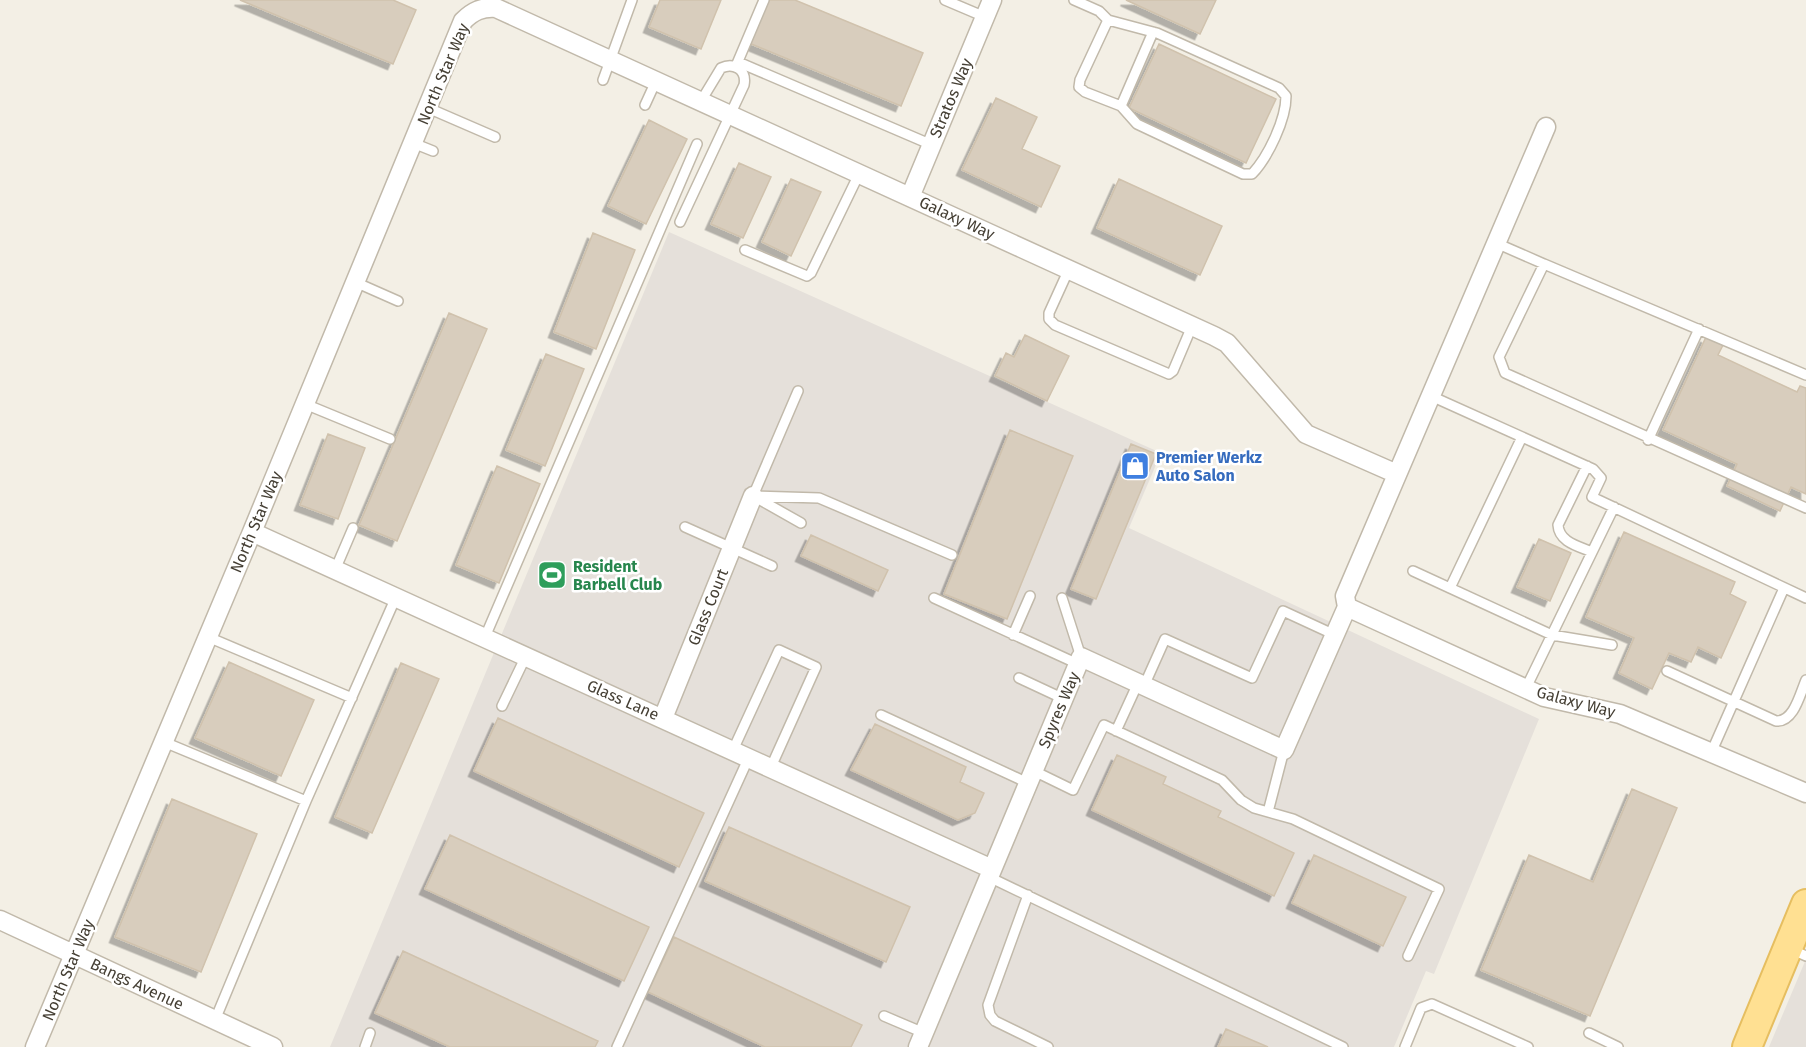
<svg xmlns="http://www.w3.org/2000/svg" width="1806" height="1047" font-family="'Fira Sans',sans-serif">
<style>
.industrial{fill:#e5e0da}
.building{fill:#d8cdbd;stroke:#d0c2ad;stroke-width:1.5;filter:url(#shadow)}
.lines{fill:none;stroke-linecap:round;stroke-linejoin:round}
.lane-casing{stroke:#c1b9aa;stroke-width:12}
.street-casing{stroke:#c1b9aa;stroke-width:21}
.primary-casing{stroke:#e6be60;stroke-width:32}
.lane{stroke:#fff;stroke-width:9}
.street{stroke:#fff;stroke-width:18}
.primary{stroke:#ffe092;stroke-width:28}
.labels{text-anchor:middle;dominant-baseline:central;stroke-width:5;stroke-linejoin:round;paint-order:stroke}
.street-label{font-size:16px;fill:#453f34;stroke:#fff}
.shop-label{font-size:16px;font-weight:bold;fill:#366cbe;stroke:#fff;text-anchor:start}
.leisure-label{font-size:16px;font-weight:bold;fill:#27864d;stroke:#fff;text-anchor:start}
</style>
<defs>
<filter id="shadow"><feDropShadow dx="-5.5" dy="5.5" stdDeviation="0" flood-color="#0004"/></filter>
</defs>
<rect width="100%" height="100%" fill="#f3efe5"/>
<path class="industrial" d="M669 232 1161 453 1129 528 1539 719 1434 974 1426 971 1394 1047H330Z
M1806 959V1047H1769Z"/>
<path class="building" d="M240 0H393L416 10 393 64Z
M660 0H721L701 49 649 27Z
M767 0H795L923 53 901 106 749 43Z
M1126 0H1216L1200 34Z
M1159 44 1276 99 1246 163 1129 108Z
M996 98 1037 117 1022 149 1060 166 1041 207 962 170Z
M649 120 687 139 646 224 608 206Z
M739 163 771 177 743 238 711 224Z
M791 179 821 192 791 256 762 242Z
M1119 179 1222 226 1200 275 1097 228Z
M593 233 635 250 596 349 554 332Z
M449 313 487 329 397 541 359 525Z
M1025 335 1069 356 1047 401 995 376 1006 353 1014 357Z
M1706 337 1723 345 1718 355 1797 392 1800 386 1806 388V494L1791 487 1780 511 1727 486 1737 464 1663 430Z
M546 354 584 369 545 466 506 450Z
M1010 430 1073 456 1007 619 944 594Z
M328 434 365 448 338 519 300 505Z
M1131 444 1156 454 1096 599 1071 589Z
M497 466 540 484 499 583 456 565Z
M1624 532 1735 582 1730 594 1746 602 1721 658 1698 647 1691 662 1669 653 1652 689 1619 673 1634 638 1586 617Z
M811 535 888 570 878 591 801 556Z
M1539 539 1571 553 1550 601 1517 587Z
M229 662 314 700 281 776 195 738Z
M401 663 439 679 372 833 335 817Z
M498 718 704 813 679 867 474 771Z
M875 724 966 767 960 782 984 793 975 813 958 820 851 770Z
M1117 755 1166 777 1163 784 1221 811 1218 817 1294 853 1274 896 1092 810Z
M1632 789 1677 808 1590 1016 1481 970 1529 855 1593 882Z
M172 799 257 834 201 972 115 937Z
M729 827 910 907 886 962 705 881Z
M450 835 649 927 624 981 425 889Z
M1314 855 1406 897 1383 946 1292 903Z
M674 937 862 1025 851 1047H765L648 992Z
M403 951 598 1041 595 1047H450L375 1013Z
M1226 1029 1268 1047H1218Z"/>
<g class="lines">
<g class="lane-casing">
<path id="lane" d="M945 0 985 17
M1074 0 1099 11 1108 20 1080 80 1079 87 1085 92 1121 106
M1108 20 1153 32 1157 33 1279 88 1286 96C1286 120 1268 157 1252 174H1243L1137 124 1121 106 1153 32
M738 62 932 145
M736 66 764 0
M603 80 632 0
M645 105 656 81
M428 108 495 137
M413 143 433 151
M680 222 744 85C747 70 734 62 721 68L701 101
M1496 243 1544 264 1499 357 1505 373 1806 508
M745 250 807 276 811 273 859 174
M1544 264 1806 375
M1069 269 1049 313V319L1055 325 1169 374 1173 371 1192 326
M355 282 398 301
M1431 396 1593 469 1601 478 1592 497 1806 598
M305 404 390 439
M1648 440 1699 329
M1587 466 1558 525C1559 542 1578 546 1592 552
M753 496 819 498 952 555
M753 496 798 391
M755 497 801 523
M685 527 772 566
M335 570 353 528
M1413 571 1552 635 1612 645
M1450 588 1522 437
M934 598 1078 664
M1062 598 1081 657
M1013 635 1030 596
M208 637 352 698
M485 637 697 144
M1667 671 1776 721C1794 722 1800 694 1806 680
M1019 678 1064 699
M1144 686 1165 639 1252 678 1283 611 1335 635
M1526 688 1614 507
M502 706 526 656
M881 715 1028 783
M1116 731 1138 683
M164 742 306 801
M733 750 779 650 816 667 771 767
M1711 753 1784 588
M1034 771 1073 790 1104 725 1222 780 1241 800 1254 808 1293 819 1439 889 1408 956
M1268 812 1284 750
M989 877 1343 1047
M1028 895 988 1005 990 1015 995 1021 1048 1047
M1790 949 1806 956
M884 1016 924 1033
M215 1020 306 801 396 597
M1589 1033 1618 1047
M365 1047 370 1033
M617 1047 749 757
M1405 1047 1421 1008 1432 1004 1528 1047"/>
</g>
<g class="street-casing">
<path id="street" d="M910 197 992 0
M252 532 992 869
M1347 607 1345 596 1546 127
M1347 607 1544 697 1620 714 1806 793
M663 718 753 496
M0 920 273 1047
M35 1047 252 532 463 21C473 11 482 7 496 8L1214 336 1227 343 1306 434 1397 474
M918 1047 1081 657 1284 750 1347 607"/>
</g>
<g class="primary-casing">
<path id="primary" d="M1747 1047 1806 904"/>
</g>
<use href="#lane" class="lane"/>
<use href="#street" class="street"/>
<use href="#primary" class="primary"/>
</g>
<defs>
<g id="shop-square" transform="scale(1.5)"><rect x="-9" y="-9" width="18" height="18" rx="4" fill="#3f7fe0" stroke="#fff"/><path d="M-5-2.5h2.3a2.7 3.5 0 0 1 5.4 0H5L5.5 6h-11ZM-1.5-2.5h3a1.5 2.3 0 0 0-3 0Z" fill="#fff"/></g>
<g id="stadium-square" transform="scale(1.5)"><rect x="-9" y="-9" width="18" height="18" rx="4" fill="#2e9e5b" stroke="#fff"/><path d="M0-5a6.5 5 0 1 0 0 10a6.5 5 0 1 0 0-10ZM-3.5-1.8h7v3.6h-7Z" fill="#fff"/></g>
</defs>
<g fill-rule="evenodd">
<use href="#shop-square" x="1135" y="466"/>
<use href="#stadium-square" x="552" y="575"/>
</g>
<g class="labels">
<g class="street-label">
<text transform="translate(443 74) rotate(-67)">North Star Way</text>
<text transform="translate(951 98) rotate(-67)">Stratos Way</text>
<text transform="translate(957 218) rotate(25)">Galaxy Way</text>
<text transform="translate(256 522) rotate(-67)">North Star Way</text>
<text transform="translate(708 607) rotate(-68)">Glass Court</text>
<text transform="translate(623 700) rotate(24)">Glass Lane</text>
<text transform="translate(1576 702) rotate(15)">Galaxy Way</text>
<text transform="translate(1059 710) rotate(-67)">Spyres Way</text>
<text transform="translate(68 970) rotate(-67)">North Star Way</text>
<text transform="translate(137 984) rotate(25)">Bangs Avenue</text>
</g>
<g class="shop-label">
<text x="1156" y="457">Premier Werkz<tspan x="1156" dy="18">Auto Salon</tspan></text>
</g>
<g class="leisure-label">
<text x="573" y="566">Resident<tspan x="573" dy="18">Barbell Club</tspan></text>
</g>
</g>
</svg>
